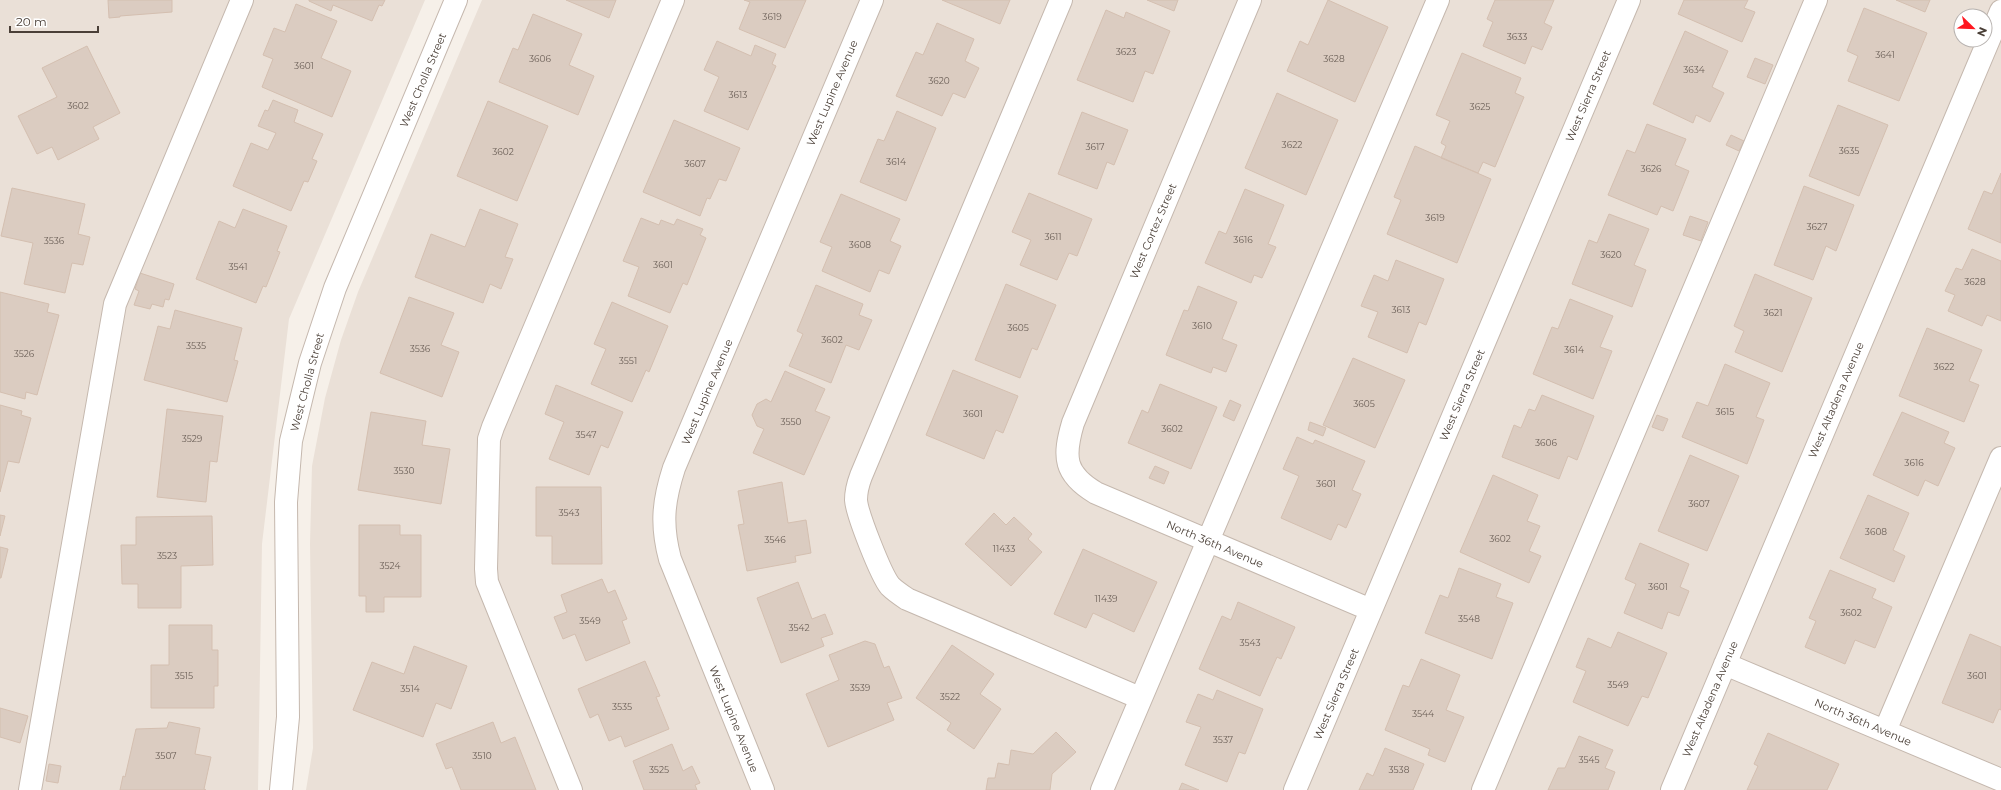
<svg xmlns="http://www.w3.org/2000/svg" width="2001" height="790" font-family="Montserrat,sans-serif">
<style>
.residential{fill:#eae0d7;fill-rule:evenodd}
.building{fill:#dbccc1;stroke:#d4bfb0}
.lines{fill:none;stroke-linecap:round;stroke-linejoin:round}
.minor-casing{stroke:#c5b8ae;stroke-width:24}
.minor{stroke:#fff;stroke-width:22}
.labels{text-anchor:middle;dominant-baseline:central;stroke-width:3.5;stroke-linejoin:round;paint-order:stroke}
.number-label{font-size:9px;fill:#6e625a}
.street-label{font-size:11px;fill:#4a3f37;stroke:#fff}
</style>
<rect width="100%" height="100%" fill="#f6f0e9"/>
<path class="residential" d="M0 0H425L289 319 262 544 258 790H0Z
M482 0H2001V790H306L313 748 310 544 312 466 325 398 341 340 358 292ZM1961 16H1985V40H1961Z"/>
<path class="building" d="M108 0H172V12L120 16V17L109 18Z
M309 0H385L382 6 379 5 372 21 333 5 331 11 309 1Z
M566 0H616L609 18Z
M744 0H806L785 48 739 29 750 2Z
M942 0H1010L1000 24Z
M1147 0H1178L1174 11Z
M1328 0 1388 27 1355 102 1287 71 1300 41 1308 45Z
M1495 0H1554L1544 23 1552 27 1542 50 1532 46 1525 64 1483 46 1493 22 1487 19Z
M1684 0H1748L1744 8 1755 12 1742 42 1678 14Z
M1896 0H1930L1925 12Z
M296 4 337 21 321 58 351 71 332 117 262 87 273 59 263 55 274 28 285 32Z
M1864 8 1927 33 1899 101 1848 81 1858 56 1847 51Z
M1106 10 1124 18 1126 12 1170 31 1153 74 1145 71 1133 102 1077 80Z
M533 14 582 34 569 65 594 76 578 115 499 82 513 48 518 50Z
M937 23 974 39 965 61 979 68 965 98 953 93 942 116 896 96 916 52 923 55Z
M1685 31 1728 51 1712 87 1724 93 1710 122 1696 115 1693 123 1653 104Z
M717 41 751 56 755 45 776 54 772 64 776 66 748 130 704 111 719 77 704 70Z
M87 46 120 113 93 127 99 139 58 160 52 147 37 154 18 116 57 97 42 68Z
M1462 53 1521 78 1515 93 1524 97 1495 167 1483 162 1478 173 1441 158 1446 146 1441 143 1450 121 1436 115Z
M1755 58 1773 65 1765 84 1747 77Z
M1277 93 1338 120 1306 195 1245 168Z
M273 100 298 110 294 122 323 134 312 159 317 161 308 182 304 181 291 211 233 186 251 143 268 150 276 133 258 126 265 110 268 111Z
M488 101 548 126 517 201 457 176Z
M1838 105 1888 125 1859 196 1809 176Z
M897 111 936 128 906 201 860 182 878 139 884 141Z
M1082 112 1128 130 1114 165 1107 162 1097 189 1058 174Z
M674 120 740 148 726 181 719 179 710 199 707 198 700 216 643 192Z
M1647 124 1686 139 1675 165 1689 171 1673 211 1661 206 1657 215 1608 195 1627 150 1635 153Z
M1731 135 1744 141 1739 151 1726 145Z
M1415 146 1491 179 1457 263 1387 234 1401 200 1394 197Z
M2001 173V243L1968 229 1984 191 1992 194Z
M1804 186 1854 205 1836 251 1826 246 1813 280 1774 265Z
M12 188 85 204 78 234 90 237 83 265 72 263 65 293 24 284 33 243 1 236Z
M1245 189 1284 205 1268 244 1276 247 1262 278 1254 275 1251 283 1205 263 1219 231 1226 234Z
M1029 193 1092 219 1077 256 1069 253 1057 280 1020 265 1031 240 1012 232Z
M841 194 900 219 890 241 901 246 889 274 879 270 870 292 822 271 832 247 820 242Z
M243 209 287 226 277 251 280 252 266 287 263 286 256 303 196 279 219 221 235 228Z
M480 209 518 224 505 257 513 259 501 289 490 284 483 303 415 277 431 234 465 247Z
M1609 214 1649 229 1634 265 1646 270 1632 307 1572 284 1589 240 1597 243Z
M1690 216 1708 222 1701 241 1683 235Z
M641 218 659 225 661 220 674 225 677 219 703 229 700 235 706 238 687 285 683 283 670 313 628 296 639 267 623 261Z
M1972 249 2001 261V321L1987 315 1982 326 1948 311 1955 295 1945 291 1956 268 1962 270Z
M1396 260 1444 279 1426 325 1419 322 1407 353 1368 337 1378 312 1361 306 1374 275 1388 281Z
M140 273 174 284 169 300 165 299 163 307 152 304 150 309 134 305 139 291 135 289Z
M1755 274 1812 298 1782 372 1735 352 1744 331 1734 326Z
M1006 284 1056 305 1037 350 1032 348 1020 378 975 360Z
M816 285 863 304 859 315 872 320 859 350 846 345 831 383 789 366 803 334 797 331Z
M1198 286 1237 302 1222 339 1237 345 1226 372 1213 367 1211 373 1166 355 1184 310 1188 311Z
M0 292 49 304 47 312 59 315 37 395 26 392 25 399 0 392Z
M409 297 454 313 441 345 459 352 442 397 380 373Z
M1570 299 1613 316 1600 347 1612 351 1593 399 1533 374 1552 327 1558 329Z
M612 302 668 326 649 372 646 370 632 402 591 384 606 349 594 344Z
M175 310 242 328 234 360 238 361 227 402 144 380 158 326 170 329Z
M1927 328 1982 350 1969 381 1979 385 1964 422 1899 396Z
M1353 358 1405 380 1375 448 1323 425Z
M1725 364 1770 383 1756 417 1764 420 1747 464 1682 437 1697 402 1708 406Z
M953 370 1018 396 1003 433 996 430 984 459 926 435Z
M785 371 825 389 815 411 830 417 804 475 753 453 764 429 757 426 752 415 757 404 766 399 771 402Z
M1160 384 1217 407 1191 469 1128 443 1142 410 1148 413Z
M556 385 623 412 608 448 601 445 589 475 549 459 564 422 545 414Z
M1542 395 1594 416 1577 460 1568 456 1559 479 1502 457 1514 425 1521 428 1529 409 1535 411Z
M1230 400 1241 405 1234 421 1223 416Z
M0 405 22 411 21 415 31 418 19 463 8 461 0 492Z
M167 409 223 416 217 462 210 461 206 502 157 497Z
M371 412 426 421 422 445 450 449 441 504 358 490Z
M1902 412 1949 432 1944 443 1955 448 1938 486 1925 480 1918 496 1873 475Z
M1657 415 1668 419 1663 431 1652 427Z
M1310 422 1326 428 1323 436 1308 430Z
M1297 437 1313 444 1315 440 1365 461 1352 490 1361 494 1346 528 1338 524 1331 540 1281 518 1299 476 1283 469Z
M1690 455 1739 476 1707 551 1658 531Z
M1155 466 1169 472 1164 484 1149 478Z
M1493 475 1538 495 1527 521 1540 526 1529 551 1541 556 1529 583 1460 552Z
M782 482 788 523 806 520 811 553 795 556 796 562 747 571 738 525 744 524 738 491Z
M536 487H601L602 564H552V536H536Z
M1868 495 1909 513 1893 550 1905 556 1894 582 1840 558Z
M994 513 1006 525 1014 517 1032 534 1028 539 1042 552 1011 586 965 544Z
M0 515 5 516 0 536Z
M212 516 213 565 181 566V608H138V584H122L121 545H136V517Z
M359 525H400V535H421V597H384V612H366V596H359Z
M1640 543 1689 564 1680 587 1689 591 1679 616 1668 612 1662 629 1624 613 1636 584 1625 579Z
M0 547 8 549 1 578H0Z
M1083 549 1157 582 1134 632 1093 613 1086 628 1054 614Z
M1459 568 1501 584 1496 597 1513 603 1492 659 1425 633 1440 595 1448 598Z
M1830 570 1876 589 1872 598 1892 607 1875 648 1855 640 1845 664 1805 647 1816 621 1809 618Z
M602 579 608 593 615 590 627 619 622 621 630 643 586 661 575 634 563 639 554 617 567 612 561 595Z
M798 582 812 619 825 614 833 634 821 638 824 646 781 663 757 598Z
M1238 602 1295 627 1281 659 1277 657 1260 696 1199 669 1222 616 1231 620Z
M169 625H212V650H218V686H214V708H151V665H169Z
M1618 632 1667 653 1648 698 1642 696 1628 726 1573 702 1586 671 1576 667 1588 638 1611 648Z
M1970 634 2001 647V710L1999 709 1993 723 1942 703Z
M865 641 875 644 884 668 889 666 902 698 887 703 894 720 828 747 806 694 839 680 829 655Z
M952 645 994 674 980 694 1001 709 974 749 947 730 951 723 916 698Z
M414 646 467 666 451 709 436 703 423 737 353 710 372 662 404 674Z
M1421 659 1460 675 1446 710 1464 717 1445 762 1428 755 1430 749 1385 730 1403 685 1409 687Z
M645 661 660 696 656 697 669 729 625 747 621 736 609 741 598 714 590 718 578 689Z
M1217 690 1263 709 1245 754 1239 752 1227 782 1185 765 1201 727 1186 722 1198 694 1213 700Z
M0 708 28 716 20 743 0 737Z
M169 722 200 728 195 754 211 757 204 789 206 790H120L123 776 125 777 136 729 167 728Z
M493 722 501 743 515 737 536 790H461L452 767 446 769 436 744Z
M1056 732 1076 752 1052 774 1050 790H986L988 778H995L998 763 1009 765 1011 750 1033 754Z
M1768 733 1839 764 1827 790H1747L1758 766 1754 764Z
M1579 736 1613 750 1605 768 1615 772 1608 790H1548L1558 768H1565Z
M672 744 683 771 692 766 700 783 695 785 697 790H644L633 761Z
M1385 748 1424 764 1413 790H1359L1367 773 1373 776Z
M49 764 61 766 58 783 46 781Z
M1182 783 1199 790H1179Z"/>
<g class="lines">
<g class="minor-casing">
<path id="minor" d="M1061 0 861 476C858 484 856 492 856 500 857 514 881 575 890 586 895 591 901 595 907 599L1140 698
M1250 0 1073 423C1063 457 1064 474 1096 493L1371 610
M1725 664 2001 780
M1885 731 2001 458
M30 790 115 304 242 0
M281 790 288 717 286 502 291 441 310 363 335 288 456 0
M571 790 487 582 486 569 489 439 493 427 673 0
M763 790 670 559C661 525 663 502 674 468L872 0
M1102 790 1438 0
M1295 790 1629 0
M1483 790 1816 0
M1672 790 2001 11"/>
</g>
<use href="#minor" class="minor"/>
</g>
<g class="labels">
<g class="number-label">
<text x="772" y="16">3619</text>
<text x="1517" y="36">3633</text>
<text x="1126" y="51">3623</text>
<text x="1885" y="54">3641</text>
<text x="540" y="58">3606</text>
<text x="1334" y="58">3628</text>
<text x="304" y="65">3601</text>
<text x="1694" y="69">3634</text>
<text x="939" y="80">3620</text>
<text x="738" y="94">3613</text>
<text x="78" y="105">3602</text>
<text x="1480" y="106">3625</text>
<text x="1292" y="144">3622</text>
<text x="1095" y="146">3617</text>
<text x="1849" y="150">3635</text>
<text x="503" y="151">3602</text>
<text x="896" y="161">3614</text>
<text x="695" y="163">3607</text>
<text x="1651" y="168">3626</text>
<text x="1435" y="217">3619</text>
<text x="1817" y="226">3627</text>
<text x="1053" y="236">3611</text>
<text x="1243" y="239">3616</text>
<text x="54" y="240">3536</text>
<text x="860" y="244">3608</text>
<text x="1611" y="254">3620</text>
<text x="663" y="264">3601</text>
<text x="238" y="266">3541</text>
<text x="1975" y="281">3628</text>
<text x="1401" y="309">3613</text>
<text x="1773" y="312">3621</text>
<text x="1202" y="325">3610</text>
<text x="1018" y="327">3605</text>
<text x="832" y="339">3602</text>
<text x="196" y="345">3535</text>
<text x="420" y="348">3536</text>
<text x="1574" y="349">3614</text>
<text x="24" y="353">3526</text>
<text x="628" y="360">3551</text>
<text x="1944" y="366">3622</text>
<text x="1364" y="403">3605</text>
<text x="1725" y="411">3615</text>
<text x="973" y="413">3601</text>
<text x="791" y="421">3550</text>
<text x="1172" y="428">3602</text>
<text x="586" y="434">3547</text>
<text x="192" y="438">3529</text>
<text x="1546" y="442">3606</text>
<text x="1914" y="462">3616</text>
<text x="404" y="470">3530</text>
<text x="1326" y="483">3601</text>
<text x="1699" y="503">3607</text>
<text x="569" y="512">3543</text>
<text x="1876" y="531">3608</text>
<text x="1500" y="538">3602</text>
<text x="775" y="539">3546</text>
<text x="1004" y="548">11433</text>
<text x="167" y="555">3523</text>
<text x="390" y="565">3524</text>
<text x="1658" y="586">3601</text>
<text x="1106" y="598">11439</text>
<text x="1851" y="612">3602</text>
<text x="1469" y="618">3548</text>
<text x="590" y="620">3549</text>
<text x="799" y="627">3542</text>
<text x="1250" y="642">3543</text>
<text x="184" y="675">3515</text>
<text x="1977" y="675">3601</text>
<text x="1618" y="684">3549</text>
<text x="860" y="687">3539</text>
<text x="410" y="688">3514</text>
<text x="950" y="696">3522</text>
<text x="622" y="706">3535</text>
<text x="1423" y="713">3544</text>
<text x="1223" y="739">3537</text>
<text x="166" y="755">3507</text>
<text x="482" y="755">3510</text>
<text x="1589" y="759">3545</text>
<text x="659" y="769">3525</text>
<text x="1399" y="769">3538</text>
</g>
<g class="street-label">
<text transform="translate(423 80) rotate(-67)">West Cholla Street</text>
<text transform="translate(832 93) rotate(-67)">West Lupine Avenue</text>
<text transform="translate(1588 96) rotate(-67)">West Sierra Street</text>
<text transform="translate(1153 231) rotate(-67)">West Cortez Street</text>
<text transform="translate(307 382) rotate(-75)">West Cholla Street</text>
<text transform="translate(707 392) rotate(-67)">West Lupine Avenue</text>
<text transform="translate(1462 395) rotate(-67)">West Sierra Street</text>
<text transform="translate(1836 400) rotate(-67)">West Altadena Avenue</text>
<text transform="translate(1215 544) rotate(23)">North 36th Avenue</text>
<text transform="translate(1336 694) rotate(-67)">West Sierra Street</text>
<text transform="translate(1710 699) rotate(-67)">West Altadena Avenue</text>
<text transform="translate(734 719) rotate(68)">West Lupine Avenue</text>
<text transform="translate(1863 722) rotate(23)">North 36th Avenue</text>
</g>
</g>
<g transform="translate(1973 28) rotate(113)"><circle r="19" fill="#ffffff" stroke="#b7b2af"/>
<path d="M0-3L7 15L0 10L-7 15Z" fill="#ff1720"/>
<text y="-6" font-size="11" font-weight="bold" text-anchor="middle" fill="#4a3f37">N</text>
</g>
<path d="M10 26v6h88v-6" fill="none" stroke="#4a3f37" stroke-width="2"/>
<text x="16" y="26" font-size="12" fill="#4a3f37" stroke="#ffffff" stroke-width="3" paint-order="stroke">20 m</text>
</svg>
